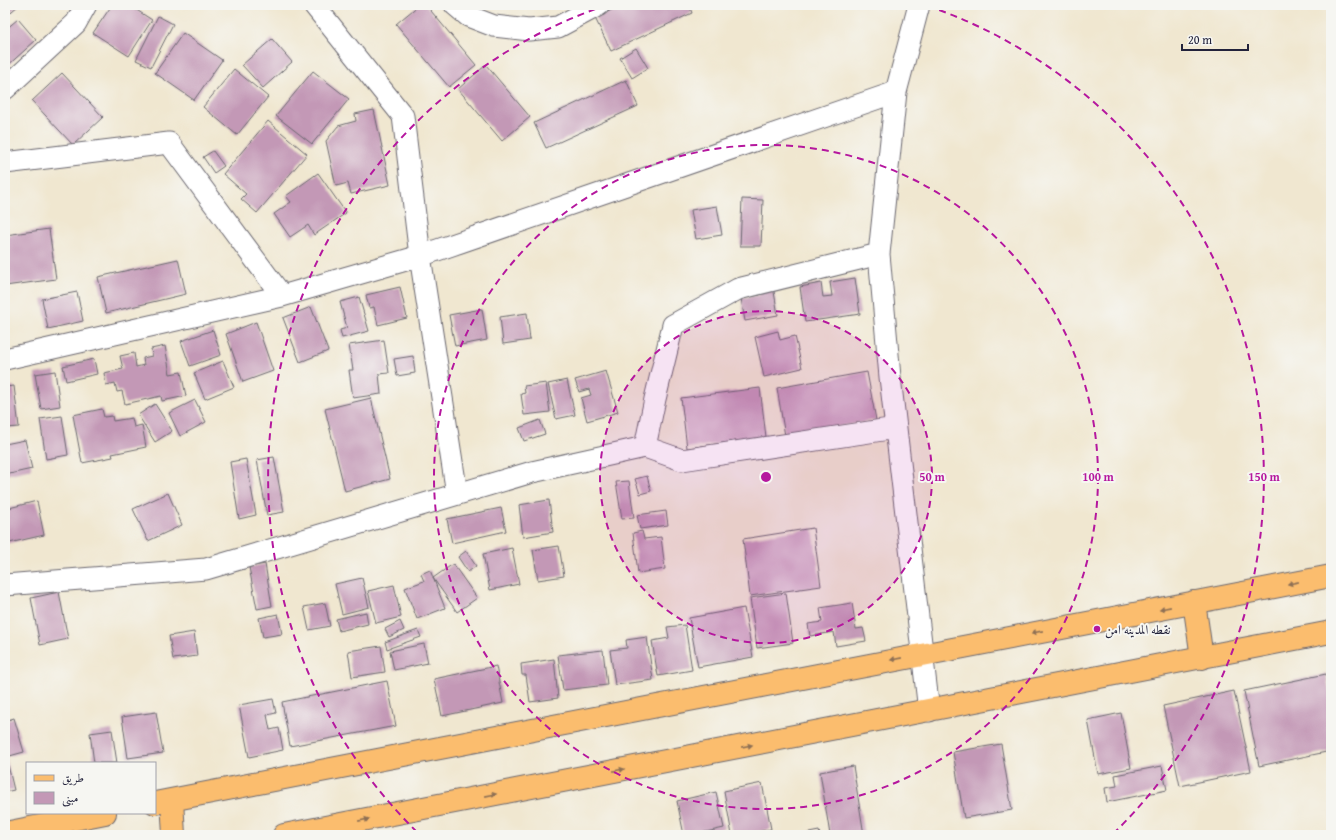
<svg xmlns="http://www.w3.org/2000/svg" width="1336" height="840" font-family="'Gentium Book Plus',Amiri,serif">
<style>
.building{fill:#c398b6}
.lines{fill:none;stroke-linecap:round;stroke-linejoin:round}
.street-casing{stroke:#6a676f;stroke-width:23}
.primary-casing{stroke:#6a676f;stroke-width:24}
.street{stroke:#fff;stroke-width:21}
.primary{stroke:#fbbd6e;stroke-width:22}
.oneway{fill:#8e7054}
.ring{fill:none;stroke:#b5179e;stroke-width:2;stroke-dasharray:7 5}
.poi-dot{fill:#b5179e;stroke:#f6f6f2;stroke-width:1.5}
.labels{text-anchor:middle;dominant-baseline:central;stroke-width:4;stroke-linejoin:round;paint-order:stroke}
.poi-label{font-size:13px;fill:#22223b;stroke:#f6f6f2;text-anchor:start}
.centre{fill:#b5179e;stroke:#f6f6f2;stroke-width:2}
.ring-label{font-size:12px;text-anchor:middle;font-weight:bold;fill:#b5179e;stroke:#f6f6f2;stroke-width:4;stroke-linejoin:round;paint-order:stroke}
</style>
<rect width="100%" height="100%" fill="#f6f6f2"/>
<filter id="ink" filterUnits="userSpaceOnUse"><feTurbulence type="fractalNoise" baseFrequency=".025" numOctaves="2"/><feDisplacementMap in="SourceGraphic" scale="8" xChannelSelector="R" yChannelSelector="G"/><feConvolveMatrix kernelMatrix="1 2 1 2 8 2 1 2 1" color-interpolation-filters="sRGB"/></filter>
<filter id="wash" filterUnits="userSpaceOnUse"><feTurbulence type="fractalNoise" baseFrequency=".012" numOctaves="4" result="noise"/><feDisplacementMap in="SourceGraphic" scale="16" xChannelSelector="R" yChannelSelector="G"/><feGaussianBlur stdDeviation="0.9" result="paint"/><feColorMatrix in="noise" values="0 0 0 0 0 0 0 0 0 0 0 0 0 0 0 0 0 1.4 0 .05"/><feComposite in="paint" operator="in"/></filter>
<g filter="url(#wash)">
<rect width="100%" height="100%" fill="#f0e7d0"/>
<g id="blocks">
<path class="building" d="M5 5H19L5 17Z
M112 5H129L152 20 129 56 93 33Z
M419 5H426L476 65 449 87 396 24Z
M622 5H689L692 13 611 51 595 18Z
M158 16 173 24 151 67 136 60Z
M18 19 36 40 5 68V30Z
M183 33 222 60 194 100 155 73Z
M272 39 292 62 263 88 242 65Z
M636 48 648 68 632 78 620 58Z
M486 65 530 117 502 141 458 89Z
M234 69 268 97 237 135 203 107Z
M313 71 349 99 312 144 276 116Z
M62 73 103 117 73 145 32 101Z
M626 80 638 106 546 148 534 123Z
M374 110 390 185 351 194 348 183 336 186 326 141 338 126 356 121 355 114Z
M268 121 307 154 257 213 241 199 246 194 223 174Z
M213 151 224 166 214 173 203 157Z
M318 173 346 213 314 235 308 225 290 237 274 214 291 202 286 196Z
M742 199 763 200 761 246H740Z
M717 206 722 235 696 239 691 210Z
M49 229 56 279 5 286V235Z
M178 259 186 294 106 313 98 277Z
M855 278 860 314 805 322 800 287 821 283 823 297 832 296 830 282Z
M773 286 778 315 745 321 741 298 760 295 758 288Z
M400 287 407 318 378 325 374 307 369 308 366 295Z
M77 292 83 321 48 329 42 299Z
M359 297 369 331 342 338 340 330 347 328 340 302Z
M311 307 328 351 300 362 283 318Z
M482 309 487 340 455 346 449 315Z
M527 313 530 340 503 344 500 317Z
M256 322 273 371 243 382 226 334Z
M213 330 221 355 190 366 181 341Z
M778 331 780 340 795 336 802 368 764 377 755 337Z
M384 340 389 373 379 374 381 394 353 398 349 370H353L349 345Z
M165 346 170 374 181 372 186 396 162 401 161 396 125 404 122 391 117 392 115 383 106 385 104 373 123 369 120 356 134 353 136 367 144 365 143 358 152 356 151 349Z
M413 356 415 373 397 376 394 359Z
M94 359 97 374 66 381 63 366Z
M223 361 234 387 205 399 194 373Z
M55 371 60 406 41 409 35 374Z
M606 371 618 412 587 421 581 398 591 395 589 389 579 392 575 380Z
M867 372 876 420 785 436 777 388Z
M567 380 575 415 556 419 548 384Z
M546 383 550 412 524 415 521 394 525 393 524 386Z
M14 386 19 427 5 428V387Z
M760 388 766 437 687 448 681 398Z
M371 398 390 479 345 491 325 409Z
M195 400 206 422 180 436 169 413Z
M155 404 172 431 155 442 138 415Z
M102 409 104 417 112 416 113 421 132 418 134 427 142 425 146 447 112 454 113 457 82 463 73 415Z
M62 416 68 455 46 459 40 419Z
M540 420 545 434 524 441 519 428Z
M25 440 32 469 5 475V444Z
M274 457 284 512 267 515 257 460Z
M246 459 256 515 239 519 230 462Z
M647 476 651 491 640 494 635 479Z
M629 481 634 518 622 519 616 482Z
M168 493 182 525 148 541 133 509Z
M549 500 553 532 523 537 519 505Z
M37 501 44 535 5 544V509Z
M501 508 506 531 452 543 447 519Z
M666 511 668 525 640 529 637 515Z
M813 528 821 586 750 596 743 539Z
M642 531 644 539 661 537 665 569 638 573 633 533Z
M559 546 564 576 538 580 533 550Z
M512 548 519 584 490 590 483 554Z
M466 551 476 566 468 572 458 557Z
M265 564 272 606 257 609 249 567Z
M453 564 477 598 457 612 433 578Z
M430 570 445 608 417 619 405 588 424 581 421 574Z
M362 578 369 607 342 614 335 584Z
M394 585 401 617 376 623 368 591Z
M59 592 68 639 40 645 31 598Z
M786 593 793 643 757 648 750 598Z
M325 603 330 626 309 630 304 607Z
M852 603 856 629 863 628 866 641 836 646 834 632 810 636 808 624 822 622 820 608Z
M744 608 753 657 698 667 689 618Z
M366 612 368 624 339 631 336 619Z
M278 614 282 634 263 637 259 618Z
M400 621 404 630 389 637 385 629Z
M685 625 692 670 658 676 652 641 669 638 667 627Z
M418 630 421 637 387 649 385 642Z
M194 632 197 656 173 659 169 636Z
M647 637 653 680 615 685 610 650 627 648 626 640Z
M424 644 428 663 394 670 390 651Z
M381 646 385 672 352 677 348 651Z
M603 650 607 685 563 690 558 655Z
M554 659 558 698 530 702 526 675H522L521 664Z
M496 666 503 703 442 716 434 679Z
M1326 674 1331 699V751L1259 766 1244 691Z
M387 681 396 726 290 746 282 702Z
M1234 691 1251 771 1180 786 1163 706Z
M273 699 276 713 267 715 270 730 279 728 283 750 249 757 239 705Z
M156 712 163 753 128 758 122 717Z
M1121 713 1131 768 1098 774 1088 720Z
M14 718 24 752 6 757 14 790 5 792V721Z
M112 730 117 763H94L90 733Z
M1001 744 1012 810 964 818 953 752Z
M853 766 864 835H830L820 772Z
M1162 766 1167 790 1107 802 1105 788 1117 786 1115 775Z
M762 783 771 829 742 835H732L724 791Z
M716 792 724 828 692 835H684L677 801Z
M819 831 820 835H804V834Z"/>
</g>
</g>
<g filter="url(#ink)">
<use href="#blocks" fill-opacity="0" stroke="#6a676f" stroke-width="1"/>
<g class="lines">
<g class="street-casing">
<path id="street" d="M314 5 403 116 420 256 457 494
M455 5 468 16 494 26 529 30 558 27 599 5
M919 5 896 92 879 254 890 377 929 711
M5 89 76 23 86 5
M5 163 169 143 282 296
M5 359 282 296 420 256 896 92
M645 447 682 460 896 428
M5 585 206 569 532 472 645 447 655 399 673 325 738 289 879 254"/>
</g>
<g class="primary-casing">
<path id="primary" d="M1194 602 1202 658
M172 800 174 835
M155 803 1331 576
M5 833 105 813
M284 835 1331 632"/>
</g>
<use href="#street" class="street"/>
<use href="#primary" class="primary"/>
</g>
<defs><path id="oneway-solid" d="M-6-.8H1V-3.2L6.5 0L1 3.2V.8H-6Z"/></defs>
<g class="oneway">
<use href="#oneway-solid" transform="translate(1293 583) rotate(169)"/>
<use href="#oneway-solid" transform="translate(1165 608) rotate(169)"/>
<use href="#oneway-solid" transform="translate(1037 632) rotate(169)"/>
<use href="#oneway-solid" transform="translate(896 659) rotate(169)"/>
<use href="#oneway-solid" transform="translate(747 746) rotate(-11)"/>
<use href="#oneway-solid" transform="translate(619 770) rotate(-11)"/>
<use href="#oneway-solid" transform="translate(491 795) rotate(-11)"/>
<use href="#oneway-solid" transform="translate(364 820) rotate(-11)"/>
</g>
</g>
<circle cx="766" cy="477" r="166" fill="#b5179e" fill-opacity=".12"/>
<g class="ring">
<circle cx="766" cy="477" r="166"/>
<circle cx="766" cy="477" r="332"/>
<path d="M417 832A498 498 0 0 1 604 6M928 6A498 498 0 0 1 1115 832"/>
</g>
<circle class="poi-dot" cx="1097" cy="629" r="4"/>
<g class="labels">
<g class="poi-label">
<text x="1105" y="629">نقطه المدينه امن</text>
</g>
</g>
<circle cx="766" cy="477" r="6" class="centre"/>
<g class="ring-label">
<text x="932" y="481">50 m</text>
<text x="1098" y="481">100 m</text>
<text x="1264" y="481">150 m</text>
</g>
<rect width="1336" height="840" fill="none" stroke="#f6f6f2" stroke-width="20"/>
<rect x="26" y="762" width="130" height="52" fill="#f6f6f2" stroke="#a1a1a9"/>
<rect x="34" y="775" width="20" height="6" fill="#fbbd6e" stroke="#a1a1a9"/>
<text x="62" y="782" font-size="12" fill="#22223b">طريق</text>
<rect x="34" y="792" width="20" height="12" fill="#c398b6" stroke="#a1a1a9"/>
<text x="62" y="802" font-size="12" fill="#22223b">مبنى</text>
<path d="M1182 44v6h66v-6" fill="none" stroke="#22223b" stroke-width="2"/>
<text x="1188" y="44" font-size="12" fill="#22223b" stroke="#f6f6f2" stroke-width="3" paint-order="stroke">20 m</text>
</svg>
